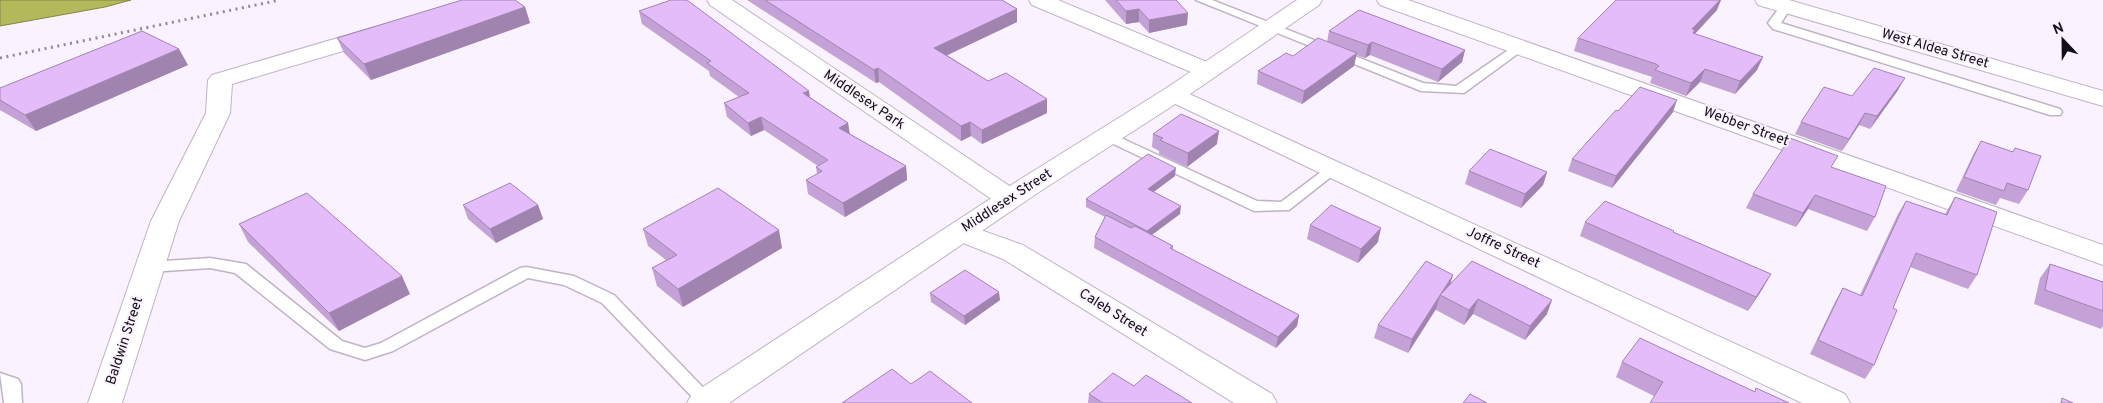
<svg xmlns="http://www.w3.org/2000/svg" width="2103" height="403" font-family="Overpass,sans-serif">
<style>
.water{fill:#b3b85a;stroke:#838545}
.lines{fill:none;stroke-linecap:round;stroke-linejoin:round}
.lane-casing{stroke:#bfb3c6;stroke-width:3}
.street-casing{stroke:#bfb3c6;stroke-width:2}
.secondary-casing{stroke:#bfb3c6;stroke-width:2}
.primary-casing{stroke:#bfb3c6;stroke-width:2}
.lane{fill:#fff;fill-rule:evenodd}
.street{fill:#fff;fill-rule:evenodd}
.secondary{fill:#fff;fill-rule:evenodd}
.primary{fill:#fff;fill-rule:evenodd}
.rail{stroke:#908a94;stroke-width:3;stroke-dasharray:2 4.5;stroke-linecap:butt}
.wall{fill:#c4a2d7}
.shaded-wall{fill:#a084af}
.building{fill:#e4bcfa;stroke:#a084af}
.labels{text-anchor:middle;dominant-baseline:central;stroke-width:4;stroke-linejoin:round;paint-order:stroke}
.street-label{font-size:14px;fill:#120e15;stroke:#faf2fe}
</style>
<rect width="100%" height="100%" fill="#faf2fe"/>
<path class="water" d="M0 0H131L105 7 0 26Z"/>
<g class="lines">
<g class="lane-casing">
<path id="lane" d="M1196 0H1212L1423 83 1456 86 1517 44H1525L1527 47 1464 93 1421 91Z
M1786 2 1792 6 1781 23 2060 109 2062 112 2060 115H2050L1773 29 1768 23 1782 4Z
M1108 132 1257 201 1281 202 1329 166 1334 165 1341 169 1289 210 1254 211 1103 139 1101 136 1103 133Z
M210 258 246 264 342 341 365 348 381 343 520 268 526 267 574 276 614 295 716 401 715 403H698L602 303 564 285 528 278 393 351 365 360 330 349 235 273 210 268 150 272 144 271 142 267 144 263 150 262Z
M0 373 18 379 21 384 22 403H4Z"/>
</g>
<g class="street-casing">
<path id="street" d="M707 0H732L1020 193 1024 199 1020 205 1010 207 1000 205 710 5Z
M1029 0H1058L1214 65 1218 70 1214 75 1206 77 1198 75 1032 5Z
M1755 0H1789L2103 91V106L1758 5Z
M375 27 383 29 386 34 383 39 232 84 230 113 179 221 122 403H88L151 221 206 113 208 80 212 75Z
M1174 87 1845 394 1850 403H1802L1165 99 1162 94 1165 89Z
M961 223 1023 245 1272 394 1277 403H1234L1003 259 951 238 947 232 951 226Z"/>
</g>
<g class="secondary-casing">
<path id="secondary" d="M1377 0H1408L2103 245V265L1380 5Z"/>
</g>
<g class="primary-casing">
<path id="primary" d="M1297 0H1322L1319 5 1183 99 1039 192 729 403H687L692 394 1019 180 1165 89Z"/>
</g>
<use href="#lane" class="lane"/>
<use href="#street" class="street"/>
<use href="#secondary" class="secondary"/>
<use href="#primary" class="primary"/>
<path class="rail" d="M0 58 280 0"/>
</g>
<path class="wall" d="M747 0H1002L1017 9V22L947 55 988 81 1047 113 982 144 971 136 961 141 879 82 876 83Z
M1105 0H1176L1187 25 1149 33 1139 22 1126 24Z
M525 7 530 23 371 80 344 53 337 38Z
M1717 10 1694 34 1763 57 1757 70 1735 94 1700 82 1686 96 1650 83 1652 77 1574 51 1578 38Z
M639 11 811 98 848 123 850 134 906 166 907 180 845 217 808 194 806 180 817 174 816 167 818 166 764 130 751 136 727 117 724 103 739 97 710 76 709 71 642 24Z
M1329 31 1465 50 1462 62 1438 82 1370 55 1365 58 1356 55 1354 66 1302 104 1257 84 1258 71 1327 42Z
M188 65 36 131 0 110V88Z
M1898 90 1870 129 1859 125 1842 151 1795 134 1801 122 1852 96Z
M1618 111 1673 112 1612 188 1568 171 1572 159Z
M1153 134 1217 144 1187 167 1159 154V151L1152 147Z
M1981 141 2013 152 2015 148 2028 190 2019 204 2000 198 1996 205 1956 191 1973 155Z
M1832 168 1875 217 1867 231 1808 209 1796 227 1746 208 1753 194Z
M1469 171 1547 172 1543 185 1521 208 1465 184Z
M1175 176 1153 192 1180 214 1152 235 1173 246V250L1299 315 1297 326 1276 348 1094 248 1095 237 1105 217 1086 207V199Z
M1955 197 1977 275 1968 289 1910 267 1893 308 1874 365 1865 379 1810 354 1835 302 1843 288 1860 295 1898 214 1906 201 1945 214Z
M463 205H538L543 219 496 243 468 219Z
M1585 222 1674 231 1673 232 1763 288 1748 311 1580 236Z
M239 224 410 294 339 331 248 242Z
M1310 225 1378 242 1358 263 1307 239Z
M643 229 782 248 683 307 657 286 652 268 666 260 648 246Z
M2050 264 2103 282V326L2101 329 2034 304 2040 278Z
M1450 284 1547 314 1525 340 1473 314 1464 325 1436 310V309L1408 353 1374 338 1378 325Z
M930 293 1000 300 965 325 931 302Z
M1622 362 1754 392 1789 403 1654 396 1616 377Z
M1134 386 1192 403H1088L1089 394Z"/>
<path class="shaded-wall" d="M1720 0H1721L1717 10 1694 35 1692 29Z
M525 7 530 23 371 80 364 64Z
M1017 9V22L935 61 934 48Z
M1139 9V22L1126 24V11Z
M1188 13 1187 25 1149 33V20Z
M1372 42 1370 55 1365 58 1368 45Z
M179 49 188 65 36 131 25 115Z
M1465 50 1462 62 1438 82 1442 69Z
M1357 53 1354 66 1302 104 1304 91Z
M1763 57 1757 70 1735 94 1740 81Z
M878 68 879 82 876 83 874 70Z
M1705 69 1700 82 1686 96 1691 83Z
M1905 78 1898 90 1870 129 1877 116Z
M809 91 811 104 803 93Z
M1047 99V113L982 144V130Z
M1677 100 1673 112 1612 188 1616 176Z
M1865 113 1859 125 1842 151 1849 139Z
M761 117 764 130 751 136 748 123Z
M970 122 971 136 961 141V126Z
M848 123 850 137 839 128Z
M1219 131 1217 144 1187 167 1188 153Z
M906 166 907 180 845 217 843 203Z
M1176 168 1175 176 1147 197 1148 189Z
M1547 172 1543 185 1521 208 1525 194Z
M1815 195 1808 209 1796 227 1803 213Z
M538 205 543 219 496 243 490 229Z
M1181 206 1180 214 1146 239 1147 231Z
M1381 228 1378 242 1358 263 1361 249Z
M779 230 782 248 683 307 678 289Z
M1771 274 1763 288 1748 311 1756 297Z
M1453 275 1449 289 1440 296Z
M402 276 410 294 339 331 329 313Z
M999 292 1000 300 965 325 964 316Z
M1440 296 1436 309 1408 353 1412 339Z
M1478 299 1473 314 1464 325 1469 310Z
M1552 300 1547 314 1525 340 1530 326Z
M1299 315 1297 326 1276 348 1278 337Z"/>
<path class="building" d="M462 0H515L525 7 364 64 337 38Z
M671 0H687L809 91 803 93 848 123 839 128 906 166 843 203 806 180 822 171 816 167 828 160 761 117 748 123 724 103 749 93 707 63 711 61 639 11Z
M765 0H1002L1017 9 934 48 988 81 1006 73 1047 99 982 130 970 122 961 126 878 68 874 70Z
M1116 0H1176L1188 13 1149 20 1139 9 1126 11Z
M1616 0H1720L1692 29 1695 30 1693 33 1763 57 1740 81 1705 69 1691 83 1655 70 1659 66 1656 64 1578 38Z
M1359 10 1465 50 1442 69 1372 42 1368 45 1329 31Z
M142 31 179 49 25 115 0 100V88Z
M1318 38 1357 53 1304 91 1258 71 1286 53 1293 56Z
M1874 68 1905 78 1877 116 1865 113 1849 139 1801 122 1824 87 1852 96Z
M1640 87 1677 100 1616 176 1572 159 1616 110 1618 111Z
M1181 114 1219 131 1188 153 1160 140 1163 138 1153 134Z
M1790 138 1838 156 1831 167 1886 186 1875 217 1815 195 1803 213 1753 194Z
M1981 141 2013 152 2015 148 2041 156 2028 190 2007 183 2004 191 1964 177Z
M1490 149 1547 172 1525 194 1469 171Z
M1148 154 1176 168 1148 189 1181 206 1147 231 1086 199Z
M510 183 538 205 490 229 463 205Z
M718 188 779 230 678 289 652 268 677 255 643 229Z
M307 193 402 276 329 313 239 224Z
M1955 197 1997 212 1977 275 1916 253 1893 308 1897 310 1874 365 1818 340 1843 288 1862 296 1906 201 1947 215Z
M1605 201 1674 231 1673 232 1771 274 1756 297 1585 222Z
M1331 205 1381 228 1361 249 1310 225Z
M1106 215 1131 228 1135 226 1173 246 1170 248 1299 315 1278 337 1095 237Z
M1426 261 1453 275 1412 339 1378 325Z
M1472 261 1552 300 1530 326 1478 299 1469 310 1440 295Z
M2050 264 2103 282V311L2045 290Z
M965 270 999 292 964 316 930 293Z
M1640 338 1755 392 1756 388 1789 403H1650L1663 382 1622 362Z
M892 369 911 384 930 371 972 403H842Z
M1113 373 1134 386 1146 375 1192 403H1103L1089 394Z
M1470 394 1487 403H1463Z
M2062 398 2073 403H2061Z"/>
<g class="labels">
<g class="street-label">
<text transform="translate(1935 49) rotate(16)">West Aldea Street</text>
<text transform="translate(864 100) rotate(34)">Middlesex Park</text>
<text transform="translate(1746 127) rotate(20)">Webber Street</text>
<text transform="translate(1007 201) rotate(-33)">Middlesex Street</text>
<text transform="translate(1503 248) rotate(25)">Joffre Street</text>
<text transform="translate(1113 313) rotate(32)">Caleb Street</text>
<text transform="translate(125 341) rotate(-72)">Baldwin Street</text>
</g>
</g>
<g transform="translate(2063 40) rotate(338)" stroke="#faf2fe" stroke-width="4" paint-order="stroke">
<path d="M0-4L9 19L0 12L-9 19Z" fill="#120e15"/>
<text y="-8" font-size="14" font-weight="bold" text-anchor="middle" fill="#120e15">N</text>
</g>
</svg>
